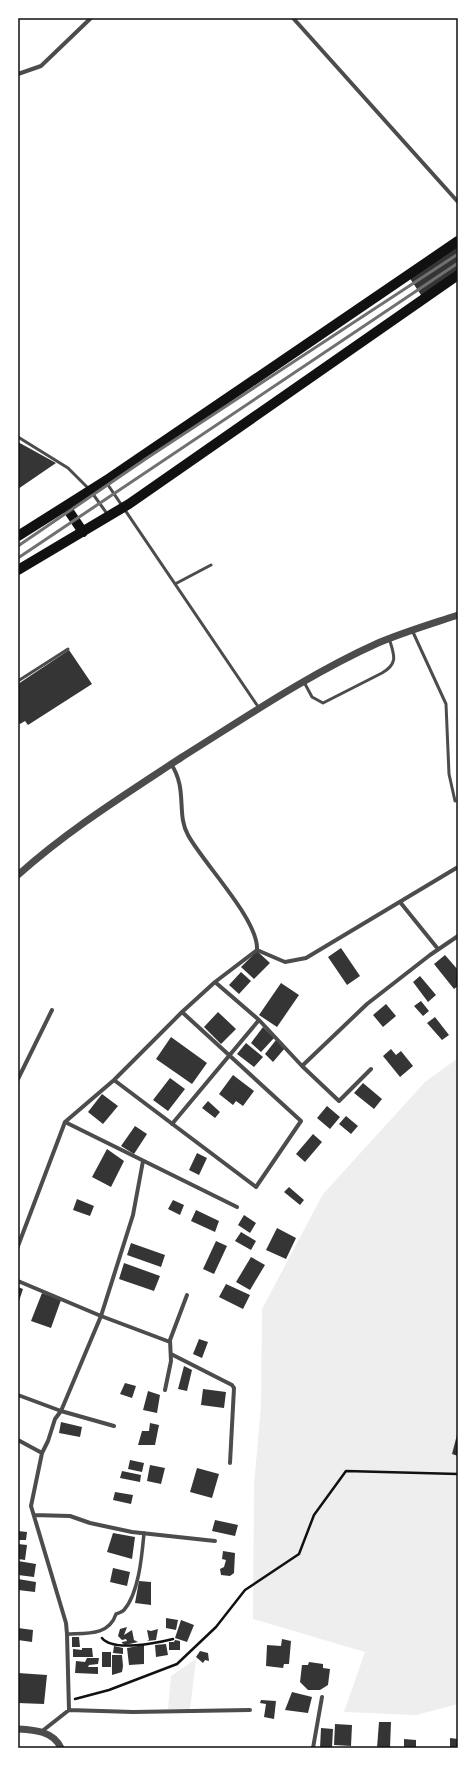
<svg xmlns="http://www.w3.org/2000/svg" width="476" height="1766" font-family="'Fira Sans',sans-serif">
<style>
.green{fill:#eee}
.building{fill:#353535}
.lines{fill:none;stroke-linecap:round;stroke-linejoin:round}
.path{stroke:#111;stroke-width:2.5}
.service{stroke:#4c4c4c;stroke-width:3}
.pedestrian{stroke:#4c4c4c;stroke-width:3.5}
.minor{stroke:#4c4c4c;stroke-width:4}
.tertiary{stroke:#4c4c4c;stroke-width:7}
.primary{stroke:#111;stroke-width:10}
.rail{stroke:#707070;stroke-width:3}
.neatline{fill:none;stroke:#111;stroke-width:1.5}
</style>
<rect width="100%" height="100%" fill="#fff"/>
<path class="green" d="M458 1058V1704L416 1715 344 1712 365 1652 253 1619 254 1485 261 1406 262 1309 323 1194 425 1082Z
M196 1659 190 1710 168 1709 171 1676Z"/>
<path class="building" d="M458 245V275L423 298 409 277Z
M18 442 56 463 18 489Z
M69 650 92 684 28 725 25 721 20 724 18 721V684Z
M341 948 360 976 347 985 328 957Z
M257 951 270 963 254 979 241 967Z
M445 955 458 970V986L454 989 434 964Z
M241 972 251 981 239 994 229 985Z
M420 976 436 995 428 1002 413 982Z
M281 983 299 995 277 1027 259 1015Z
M421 1001 429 1011 423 1016 414 1006Z
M386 1004 396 1016 383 1027 373 1015Z
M218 1012 236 1029 221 1044 204 1027Z
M435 1017 449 1035 442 1040 427 1023Z
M263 1027 274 1038 261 1052 251 1043Z
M171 1037 207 1063 192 1084 156 1059Z
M276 1040 285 1048 273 1062 265 1054Z
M246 1043 263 1057 254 1067 237 1054Z
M391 1049 396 1055 401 1051 413 1066 400 1077 383 1056Z
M233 1075 254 1091 243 1106 236 1101 233 1105 219 1094Z
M170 1078 185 1089 168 1111 153 1100Z
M363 1083 382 1099 374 1109 354 1093Z
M102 1094 118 1106 103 1124 88 1112Z
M208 1101 220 1112 215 1118 202 1108Z
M327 1106 340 1117 330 1129 317 1118Z
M346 1116 358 1126 351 1134 339 1124Z
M135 1126 147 1134 134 1154 121 1146Z
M313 1134 322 1142 305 1162 296 1154Z
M107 1149 124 1161 111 1187 92 1177Z
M197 1153 207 1158 199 1175 189 1170Z
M289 1187 304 1200 300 1205 284 1192Z
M77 1199 94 1206 90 1216 73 1210Z
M173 1200 184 1205 180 1215 168 1209Z
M196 1210 219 1221 215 1232 191 1221Z
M244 1215 256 1223 250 1233 238 1225Z
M277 1228 296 1238 286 1259 266 1250Z
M241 1232 256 1241 251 1250 235 1241Z
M216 1241 227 1246 214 1274 203 1269Z
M131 1243 165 1255 161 1267 127 1255Z
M251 1257 265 1265 250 1290 236 1282Z
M124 1263 160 1276 154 1291 119 1279Z
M226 1284 250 1295 243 1309 219 1297Z
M18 1287 23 1289 18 1304Z
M42 1293 61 1300 51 1328 31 1321Z
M199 1339 208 1342 202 1358 193 1354Z
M184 1366 192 1370 187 1391 178 1389Z
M125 1383 136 1386 132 1398 120 1394Z
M203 1389 226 1392 224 1408 201 1405Z
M148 1391 160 1395 157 1413 143 1410Z
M61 1422 82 1427 80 1437 59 1433Z
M150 1423 159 1425 155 1445H138L142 1431H149Z
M458 1431V1456L452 1454Z
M130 1460 144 1463 142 1472 128 1469Z
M150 1465 165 1468 161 1484 147 1481Z
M197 1468 219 1474 212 1498 190 1492Z
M122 1471 141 1475 140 1482 120 1478Z
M115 1492 133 1495 131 1504 113 1500Z
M215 1520 238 1525 235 1536 212 1531Z
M18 1531 27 1532 26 1540H18Z
M113 1533 135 1537 132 1559 107 1552Z
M18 1544 27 1545 25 1560 18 1559Z
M223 1551 235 1553 234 1573 230 1576 221 1575 220 1569 224 1567 226 1560 222 1559Z
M18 1561 36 1564 34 1577 18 1575Z
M113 1568 130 1572 127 1586 110 1582Z
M18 1579 36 1582 35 1592 18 1590Z
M139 1581 151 1582V1605L135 1603Z
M166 1618 178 1620 176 1630 166 1628Z
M181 1620 194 1625 187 1642 175 1638Z
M127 1627 124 1635 132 1630 134 1640 138 1642 125 1645 122 1643V1642L127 1641 126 1639 122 1640 118 1636 120 1629Z
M18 1628 33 1630 32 1642 18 1640Z
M158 1629 156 1640 147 1641 149 1640 147 1630 151 1631Z
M72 1637H79L80 1647H72Z
M282 1639 291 1641 289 1664H284L283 1668 266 1666 267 1645 281 1646Z
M175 1640 180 1641V1650H169V1642H174Z
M166 1644 168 1655 156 1657 155 1645Z
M144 1645V1664L129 1665 127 1648Z
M114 1646 123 1648V1654L113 1653Z
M82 1648H92L93 1657H73V1649L82 1650Z
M200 1651 208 1653 209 1661 205 1660 203 1663 196 1657Z
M102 1652H111V1667H102Z
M112 1655H122L123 1666 122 1672 112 1675Z
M87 1658H99L98 1664 89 1665 88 1667H98V1674L75 1673 76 1661 85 1662Z
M309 1662 323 1664V1668L330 1669 328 1685 320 1690H308L300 1682 302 1665H308Z
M18 1673 47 1675 44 1704 18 1703Z
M292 1692 312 1697 308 1713 285 1710Z
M261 1700 276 1701 274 1719 264 1717 266 1704 260 1703Z
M379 1722H391L390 1748H377Z
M335 1724 352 1725 351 1746 334 1745Z
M321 1728 333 1729 332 1748H320Z
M450 1738 458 1739V1748H450Z
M404 1739 416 1740V1748H404Z"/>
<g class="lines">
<path class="path" d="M102 1638C113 1652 157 1643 173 1639
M75 1699 109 1690 177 1664 216 1627 245 1590 299 1554 314 1515 346 1471 458 1474"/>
<path class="service" d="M18 437 68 468 90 490 108 515
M106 482 259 708
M175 584 211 565
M412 630 446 704 449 774 455 801
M18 681 68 649
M304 682 312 697 323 703 382 673C399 663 394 655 389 638"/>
<path class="pedestrian" d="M67 1634C86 1633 109 1636 116 1614 119 1613 122 1612 124 1610 139 1593 142 1555 144 1533"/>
<path class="minor" d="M293 18 458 202
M18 74 41 66 91 18
M171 764C188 789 176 814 188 835 203 863 259 920 257 950
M400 902 438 949
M257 950 285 962 306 958 458 867
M215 982 259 1020
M302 1066 339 1101 371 1069
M18 1079 52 1010
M114 1080 256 1187 301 1121 182 1012
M65 1122 237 1207
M172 1124 259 1020 302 1066 367 1004 430 955 458 936
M18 1246 65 1122 114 1080 182 1012 215 982 257 950
M18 1281 101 1316 170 1342
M171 1354 232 1385 234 1388 230 1463
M165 1390 171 1361 170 1340 187 1295
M18 1395 61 1411 114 1426
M18 1440 42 1453
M34 1515 70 1516 90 1523 132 1532 215 1541
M69 1710 133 1712 250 1710
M41 1732 69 1710 67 1634 66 1623 31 1506 42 1453 48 1441 55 1419 61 1411 101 1316 133 1215 143 1161
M313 1748 322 1697"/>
<path class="tertiary" d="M18 875C68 830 126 794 182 757 246 717 309 674 378 643 404 632 431 624 458 615
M18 1729C35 1730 53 1731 61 1748"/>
<path class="primary" d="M66 507 83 532
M18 536 110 478 458 241
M18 570 129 504 458 275"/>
<path class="rail" d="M18 546 147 458 458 254
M18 558 458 263"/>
</g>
<rect width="476" height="1766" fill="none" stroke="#ffffff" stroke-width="38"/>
<rect x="19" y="19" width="438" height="1728" class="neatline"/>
</svg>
